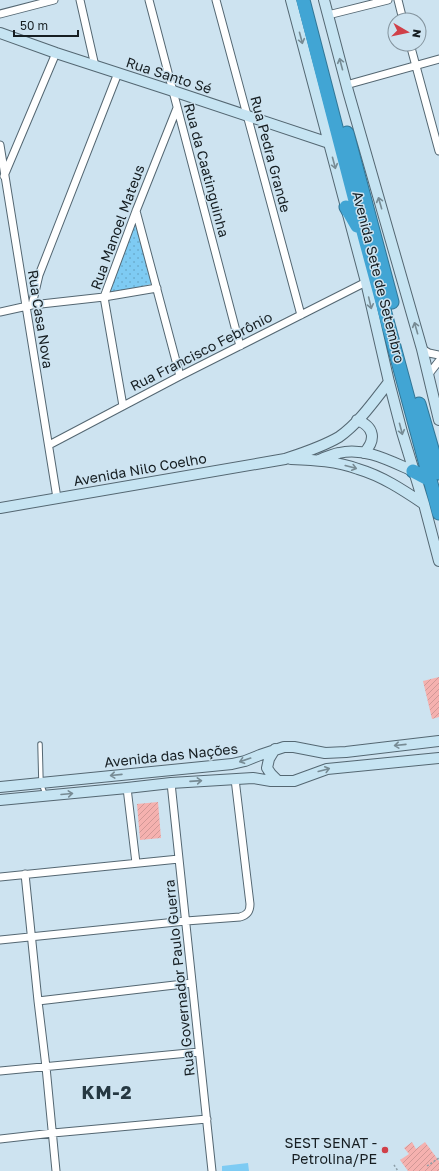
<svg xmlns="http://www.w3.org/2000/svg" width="439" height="1171" font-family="'Golos Text',sans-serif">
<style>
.park{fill:url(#park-dots)}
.pitch{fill:#7ecbf3}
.building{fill:url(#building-hatch)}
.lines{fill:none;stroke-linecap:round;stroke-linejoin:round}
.lane-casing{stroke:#546772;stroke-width:5.5}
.street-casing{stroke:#546772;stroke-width:9}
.secondary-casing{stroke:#546772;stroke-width:12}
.highway-casing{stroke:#327696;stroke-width:15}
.path{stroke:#8c9da6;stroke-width:1.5;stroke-dasharray:2 2;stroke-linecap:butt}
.lane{stroke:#fff;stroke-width:3.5}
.street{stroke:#fff;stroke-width:7}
.secondary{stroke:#c6e4f2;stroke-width:10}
.highway{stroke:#41a5d4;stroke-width:13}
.oneway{stroke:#778b94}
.poi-dot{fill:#d04049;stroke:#cde3f0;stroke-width:1.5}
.labels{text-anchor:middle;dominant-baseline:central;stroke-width:3;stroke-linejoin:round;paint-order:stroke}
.street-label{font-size:14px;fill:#161e22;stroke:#cde3f0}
.poi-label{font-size:14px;fill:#161e22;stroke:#cde3f0;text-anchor:end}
.district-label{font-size:18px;font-weight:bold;letter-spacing:1px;fill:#253842;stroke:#cde3f0}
</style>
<defs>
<pattern id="park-dots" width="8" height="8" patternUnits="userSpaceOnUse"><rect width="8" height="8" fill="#7ecbf3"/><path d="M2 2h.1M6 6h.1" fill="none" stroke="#6caed0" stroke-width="1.8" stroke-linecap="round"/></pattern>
<pattern id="building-hatch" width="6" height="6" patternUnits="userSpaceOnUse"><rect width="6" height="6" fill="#f5b1af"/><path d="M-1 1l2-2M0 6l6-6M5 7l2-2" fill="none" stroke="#d19896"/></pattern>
</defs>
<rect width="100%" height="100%" fill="#cde3f0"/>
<path class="park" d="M135 217 151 284 106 295Z"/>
<path class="pitch" d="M248 1163 249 1171H222V1166Z"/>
<path class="building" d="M439 677V717L432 719 423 681Z
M158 802 161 838 140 840 137 804Z
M412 1142 416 1149 425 1142 439 1161V1171H408L400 1160 409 1154 404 1148Z"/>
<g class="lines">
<g class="lane-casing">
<path id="lane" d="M40 744 41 783 45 794"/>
</g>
<g class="street-casing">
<path id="street" d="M80 0 95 66
M149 0 240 346
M216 0 301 315
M398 0 403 20
M0 14 54 0
M328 15 388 0
M410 44 439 151
M346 85 439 59
M0 145 57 498
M4 176 56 53
M136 211 180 376
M32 305 39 275 118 73
M0 312 32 305 104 297 157 288
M422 349 429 353 439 355
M428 375 439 361
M123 406 104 297 136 211 177 108
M49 445 180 376 366 282
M171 783 212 1171
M127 788 136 863
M25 874 38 1001 46 1067 56 1171
M0 877 179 859
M0 940 186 921 240 917C248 915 250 911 250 904L235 779
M38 1001 192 983
M0 1071 199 1052
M0 1139 53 1133 207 1119"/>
</g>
<g class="secondary-casing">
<path id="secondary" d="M291 0 366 282 389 382 402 432 424 504 439 561
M324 0 348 91 422 349 439 420
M0 33 56 53 173 91 329 143
M357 420C375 427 376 440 364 453
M291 459C314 460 337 461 358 469 382 476 403 490 424 504
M319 460C326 457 333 454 339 453 365 447 390 461 413 471
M0 508 285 459C303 453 322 447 339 437 359 423 374 401 389 382
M275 749 269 759 267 768 271 774 278 781
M0 787 232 764 245 761 260 755 284 747H294L325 753 346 752 439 741
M0 800 127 788 171 783 253 778 271 781H294L327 769 439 758"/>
</g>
<g class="highway-casing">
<path id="highway" d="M303 0 365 239 439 513
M347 133 392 302
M346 207 357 226
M419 404 439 473
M413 471 430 480"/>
</g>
<path class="path" d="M394 1165 398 1171
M427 1166 439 1158"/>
<use href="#lane" class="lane"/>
<use href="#street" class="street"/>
<use href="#secondary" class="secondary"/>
<use href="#highway" class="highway"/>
</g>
<defs><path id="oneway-shaft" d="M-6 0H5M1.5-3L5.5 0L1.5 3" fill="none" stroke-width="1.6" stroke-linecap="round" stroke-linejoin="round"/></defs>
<g class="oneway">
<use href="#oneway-shaft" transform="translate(301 38) rotate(75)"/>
<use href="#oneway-shaft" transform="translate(341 64) rotate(-105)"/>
<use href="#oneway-shaft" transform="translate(334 163) rotate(75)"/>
<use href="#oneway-shaft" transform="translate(380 203) rotate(-106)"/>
<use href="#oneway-shaft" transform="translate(370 303) rotate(77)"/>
<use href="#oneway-shaft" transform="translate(416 328) rotate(-106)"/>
<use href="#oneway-shaft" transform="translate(401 429) rotate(75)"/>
<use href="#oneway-shaft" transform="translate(351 467) rotate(15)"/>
<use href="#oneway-shaft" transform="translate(400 745) rotate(174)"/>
<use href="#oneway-shaft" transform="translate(245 760) rotate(161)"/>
<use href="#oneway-shaft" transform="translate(324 770) rotate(-15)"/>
<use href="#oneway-shaft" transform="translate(116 775) rotate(174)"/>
<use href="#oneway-shaft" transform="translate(196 781) rotate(-4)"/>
<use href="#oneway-shaft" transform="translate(67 794) rotate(-5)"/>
</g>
<circle class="poi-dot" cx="385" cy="1150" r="4"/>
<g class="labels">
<g class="street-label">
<text transform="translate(169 75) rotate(18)">Rua Santo Sé</text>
<text transform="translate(271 154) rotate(75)">Rua Pedra Grande</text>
<text transform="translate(207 170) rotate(75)">Rua da Caatinguinha</text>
<text transform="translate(117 227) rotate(-70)">Rua Manoel Mateus</text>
<text transform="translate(379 277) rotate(76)">Avenida Sete de Setembro</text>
<text transform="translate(41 319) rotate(81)">Rua Casa Nova</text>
<text transform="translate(201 351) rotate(-27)">Rua Francisco Febrônio</text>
<text transform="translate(140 469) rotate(-10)">Avenida Nilo Coelho</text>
<text transform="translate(171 755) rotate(-6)">Avenida das Nações</text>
<text transform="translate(179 978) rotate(-96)">Rua Governador Paulo Guerra</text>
</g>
<g class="poi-label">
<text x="377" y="1142">SEST SENAT -<tspan x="377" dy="16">Petrolina/PE</tspan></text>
</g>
<g class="district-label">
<text x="107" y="1092">KM-2</text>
</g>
</g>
<g transform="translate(407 32) rotate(99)"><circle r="19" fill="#cde3f0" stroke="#84949e"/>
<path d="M0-3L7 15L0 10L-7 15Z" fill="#d04049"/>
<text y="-6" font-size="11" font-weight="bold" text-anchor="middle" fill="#161e22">N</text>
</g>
<path d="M14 30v6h64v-6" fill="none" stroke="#161e22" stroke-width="2"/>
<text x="20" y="30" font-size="12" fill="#161e22" stroke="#cde3f0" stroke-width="3" paint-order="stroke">50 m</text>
</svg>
